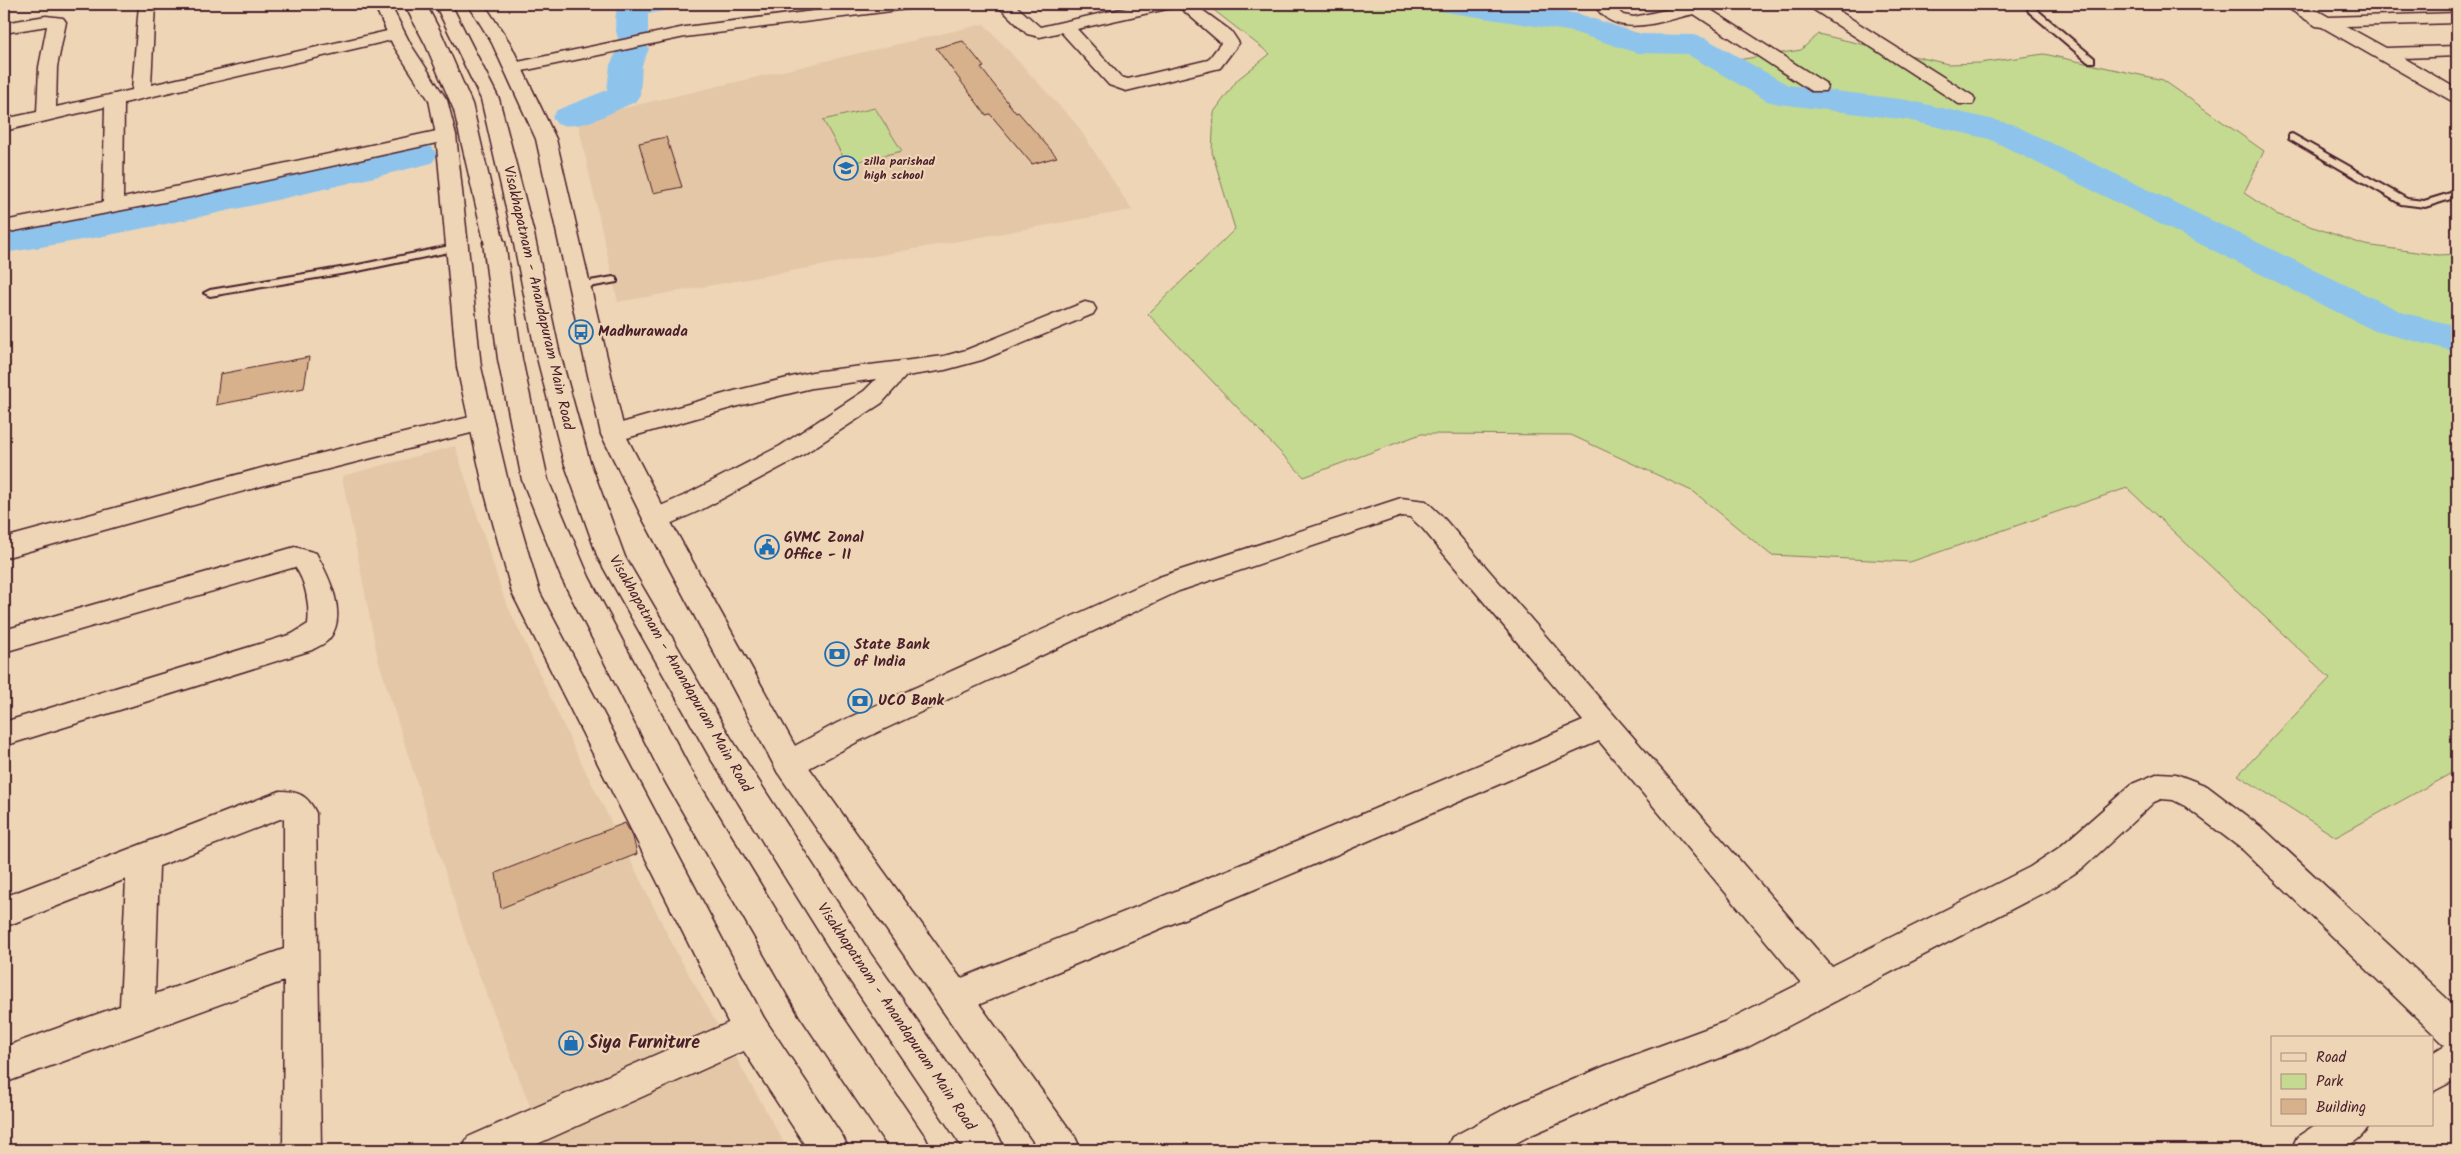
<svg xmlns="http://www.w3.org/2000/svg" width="2461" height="1154" font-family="Kalam,sans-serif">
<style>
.built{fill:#e4c7a6}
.green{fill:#c3da90;stroke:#867c5e}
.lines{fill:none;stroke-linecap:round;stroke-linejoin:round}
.river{fill:#8ec4ec;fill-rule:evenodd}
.building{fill:#d7b18b;stroke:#4a1f2b}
.service-casing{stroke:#4a1f2b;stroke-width:4}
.minor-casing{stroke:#4a1f2b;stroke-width:3}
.tertiary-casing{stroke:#4a1f2b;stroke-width:3}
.primary-casing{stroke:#4a1f2b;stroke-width:3}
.service{fill:#eed5b6;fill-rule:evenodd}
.minor{fill:#eed5b6;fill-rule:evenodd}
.tertiary{fill:#eed5b6;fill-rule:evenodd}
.primary{fill:#eed5b6;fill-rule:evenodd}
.primary-bridge-casing{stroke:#4a1f2b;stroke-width:22;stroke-linecap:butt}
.primary-bridge{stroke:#eed5b6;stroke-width:19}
.labels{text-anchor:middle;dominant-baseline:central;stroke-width:4.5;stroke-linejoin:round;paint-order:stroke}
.far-poi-label{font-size:12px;font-weight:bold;fill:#4a1f2b;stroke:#eed5b6;text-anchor:start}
.street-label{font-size:15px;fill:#4a1f2b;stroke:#eed5b6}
.poi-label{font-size:15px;font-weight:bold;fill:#4a1f2b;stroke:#eed5b6;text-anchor:start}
.near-poi-label{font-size:18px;font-weight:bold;fill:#4a1f2b;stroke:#eed5b6;text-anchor:start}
</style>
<rect width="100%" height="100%" fill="#eed5b6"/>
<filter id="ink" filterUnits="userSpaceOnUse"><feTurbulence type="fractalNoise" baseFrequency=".02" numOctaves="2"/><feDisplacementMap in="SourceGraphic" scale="10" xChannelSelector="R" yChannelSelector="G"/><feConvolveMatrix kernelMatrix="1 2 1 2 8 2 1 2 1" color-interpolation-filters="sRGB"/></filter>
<g filter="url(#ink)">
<path class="built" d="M984 24 1077 125 1132 210 618 302 577 119Z
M455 446 504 598 574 748 678 955 788 1150H547L470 951 378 659 342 476Z"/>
<path class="green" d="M1206 4H1483L1525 9 1616 28 1737 60 1801 50 1818 34 1948 64 1980 63 2044 54 2163 80 2264 151 2244 193 2276 214 2365 245 2438 255 2457 254V770L2336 837 2238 775 2330 678 2127 488 1910 562 1771 555 1694 492 1571 435 1421 434 1304 477 1148 314 1235 229 1212 152 1214 112 1238 79 1270 54Z
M875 108 902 151 847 164 823 120Z"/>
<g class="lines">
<path class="river" d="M620 4H667L663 11 648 14V36L644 42 649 49 642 65 640 95 635 102C611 112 582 131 557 124L552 117 557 110 607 90 610 65 621 43C614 34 613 13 620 4Z
M1437 4H1513L1579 14 1640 34 1694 35 1705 38 1788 85 1907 100 2012 124 2404 313 2457 326V352L2375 331 1989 139 1907 120 1779 104 1767 101 1687 54 1637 53 1573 32 1452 13 1441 11Z
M419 144 432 147 437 155 432 163C290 198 148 231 4 253V229L163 202 273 179Z"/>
</g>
<path class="building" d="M963 41 984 67 981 68 1016 113 1018 112 1057 157 1032 164 990 114 986 115 936 48Z
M666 137 682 187 653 193 639 143Z
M309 357 304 388 216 405 220 374Z
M625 823 633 837 637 854 501 908 496 873Z"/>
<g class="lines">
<g class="service-casing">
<path id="service" d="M2026 4H2034L2036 9 2094 58V62H2088L2029 12Z
M2292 134 2407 199 2424 201 2457 191V197L2425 207 2401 204 2289 139V135Z
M459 244 463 245V249L358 271 210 296 204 293 210 290 358 265Z
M613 277 617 278V282L578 289 572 286 578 283Z"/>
</g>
<g class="minor-casing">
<path id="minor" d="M139 4H155L151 85 396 29 402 30 405 34 402 38 396 39 124 103 123 198 446 129 453 131 456 135 453 139 446 141 190 197 4 233V221L103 202 105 107 4 131V119L37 112 39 67 47 26 4 33V23L46 16 63 18 66 22 57 67 56 107 132 90Z
M869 4H915L913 8 907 9 685 37 513 73 507 72 504 68 507 64 513 63 685 27Z
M996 4H1014L1040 27 1143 4H1173L1171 8 1077 29 1121 77 1128 79 1208 60 1221 43 1176 4H1194L1231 31 1239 43 1220 68 1126 91 1109 85 1061 32 1040 37 1027 34Z
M1594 4H1611L1623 15 1634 17 1692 4H1722L1720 8 1711 10 1825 83 1827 87 1825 91H1811L1694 14C1660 21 1615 41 1594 4Z
M1809 4H1828L1973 96 1975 100 1973 104H1959L1811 8Z
M2286 4H2306L2329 17 2457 13V23L2346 26 2386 48 2457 46V56L2404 58 2457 89V102L2450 100 2322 27 2316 26 2288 8Z
M1085 302 1093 304 1096 309 1093 314 982 360 945 370 906 376 882 403 798 458 701 510 665 526 656 528 647 526 643 519 647 512 683 496 780 446 864 391 876 379 812 388 738 406 613 442 604 440 601 434 604 428 734 391 812 372 944 356 966 350Z
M482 414 491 416 494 422 491 428 269 484 4 558V538L269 466Z
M1401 498 1426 501 1441 515 1832 967 2030 867 2060 847 2132 784 2159 773 2176 774 2207 786 2265 830 2457 1008V1079L2432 1092V1053L2445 1045 2243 850 2185 806 2173 800 2161 799 2154 802 2084 867 2054 887 1746 1048 1624 1095 1531 1135 1503 1150H1446L1452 1137 1505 1109 1605 1066 1724 1022 1801 983 1599 741 1308 867 966 1010 954 1015 942 1010 936 998 942 986 1284 847 1583 721 1423 529 1410 517 1402 516 1179 591 859 741 800 773 789 777 778 773 774 764 778 755 837 723 1159 577Z
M295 547 316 553C328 575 349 615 329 639 325 644 317 647 312 650L4 746V722L292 634 308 624C310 607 306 581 295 567L4 652V630Z
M280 791C299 791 308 796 316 813L321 1150H283L284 981 4 1083V1047L120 1006 126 879 4 927V897ZM280 819H284V949L155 994 159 866Z
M751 1013 764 1018 769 1030 764 1042 524 1150H462L468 1137Z
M2315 1125H2369C2355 1154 2322 1150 2291 1150L2297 1137Z"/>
</g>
<g class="tertiary-casing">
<path id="tertiary" d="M374 4H390L411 45 447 100 456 135 481 367 510 490 540 593 764 1018 843 1137 849 1150H808L738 1042 512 593 484 490 457 367 436 135 429 100 393 45Z
M468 4H484L510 43 556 139 625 434 669 519 800 755 1075 1137 1081 1150H1039L778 773 643 519 601 434 536 139 492 43Z"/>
</g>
<g class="primary-casing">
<path id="primary" d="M435 4H451L499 99 534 234 559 350 589 459 625 557 731 738 870 953 999 1137 1005 1150H964L846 975 709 756 598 558 563 459 535 350 512 234 481 99Z
M494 236 502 237 505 242 522 359 548 480 589 577 688 765 826 992 925 1137 931 1150H890L800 1016 666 783 561 577 522 480 498 359 483 242 486 237Z"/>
</g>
<use href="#service" class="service"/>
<use href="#minor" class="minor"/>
<use href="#tertiary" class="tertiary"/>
<use href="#primary" class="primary"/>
<g class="primary-bridge-casing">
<path id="primary-bridge" d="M415 4 434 40 463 107 494 242"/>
</g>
<use href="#primary-bridge" class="primary-bridge"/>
</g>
</g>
<defs>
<g id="school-ring" transform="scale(1.25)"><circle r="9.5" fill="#eed5b6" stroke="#1f6fb2" stroke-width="1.5"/><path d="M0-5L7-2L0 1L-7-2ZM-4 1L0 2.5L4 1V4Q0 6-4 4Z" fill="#1f6fb2"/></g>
<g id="bus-ring" transform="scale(1.25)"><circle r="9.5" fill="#eed5b6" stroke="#1f6fb2" stroke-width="1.5"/><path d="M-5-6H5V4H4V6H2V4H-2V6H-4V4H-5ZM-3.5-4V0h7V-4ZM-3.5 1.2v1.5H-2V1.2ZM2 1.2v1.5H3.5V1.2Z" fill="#1f6fb2"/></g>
<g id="civic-ring" transform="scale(1.25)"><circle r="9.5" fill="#eed5b6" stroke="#1f6fb2" stroke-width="1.5"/><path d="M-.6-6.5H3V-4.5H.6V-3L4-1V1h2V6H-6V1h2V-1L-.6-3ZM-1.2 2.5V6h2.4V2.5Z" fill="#1f6fb2"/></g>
<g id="bank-ring" transform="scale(1.25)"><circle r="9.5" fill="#eed5b6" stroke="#1f6fb2" stroke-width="1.5"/><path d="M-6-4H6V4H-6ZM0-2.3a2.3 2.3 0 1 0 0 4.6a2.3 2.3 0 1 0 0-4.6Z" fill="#1f6fb2"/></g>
<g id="shop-ring" transform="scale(1.25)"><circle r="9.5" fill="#eed5b6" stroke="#1f6fb2" stroke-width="1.5"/><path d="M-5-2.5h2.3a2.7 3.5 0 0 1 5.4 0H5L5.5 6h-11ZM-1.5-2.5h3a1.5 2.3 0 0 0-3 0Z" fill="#1f6fb2"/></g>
</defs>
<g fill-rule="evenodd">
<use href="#school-ring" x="846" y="168"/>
<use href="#bus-ring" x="581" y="332"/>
<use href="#civic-ring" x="767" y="547"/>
<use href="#bank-ring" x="837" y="654"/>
<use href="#bank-ring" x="860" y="701"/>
<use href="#shop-ring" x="571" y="1043"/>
</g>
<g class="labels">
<g class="far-poi-label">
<text x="864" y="161">zilla parishad<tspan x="864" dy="14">high school</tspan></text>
</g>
<g class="street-label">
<text transform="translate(538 298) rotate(77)">Visakhapatnam - Anandapuram Main Road</text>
<text transform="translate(680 674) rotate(60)">Visakhapatnam - Anandapuram Main Road</text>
<text transform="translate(896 1017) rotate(56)">Visakhapatnam - Anandapuram Main Road</text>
</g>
<g class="poi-label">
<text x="598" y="332">Madhurawada</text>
<text x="784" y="538">GVMC Zonal<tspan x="784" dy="17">Office - II</tspan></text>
<text x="854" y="645">State Bank<tspan x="854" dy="17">of India</tspan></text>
<text x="878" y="701">UCO Bank</text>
</g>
<g class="near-poi-label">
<text x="588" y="1043">Siya Furniture</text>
</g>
</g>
<rect width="2461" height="1154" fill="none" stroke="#eed5b6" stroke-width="20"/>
<rect x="10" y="10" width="2441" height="1134" fill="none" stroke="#4a1f2b" stroke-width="2" filter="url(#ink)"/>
<rect x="2271" y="1036" width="162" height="90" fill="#eed5b6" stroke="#ac8c7e"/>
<rect x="2281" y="1053" width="25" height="8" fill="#eed5b6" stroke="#ac8c7e"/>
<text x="2316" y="1062" font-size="15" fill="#4a1f2b">Road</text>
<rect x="2281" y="1074" width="25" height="15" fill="#c3da90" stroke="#ac8c7e"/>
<text x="2316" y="1086" font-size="15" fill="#4a1f2b">Park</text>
<rect x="2281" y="1099" width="25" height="15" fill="#d7b18b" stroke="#ac8c7e"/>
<text x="2316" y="1112" font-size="15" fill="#4a1f2b">Building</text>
</svg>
